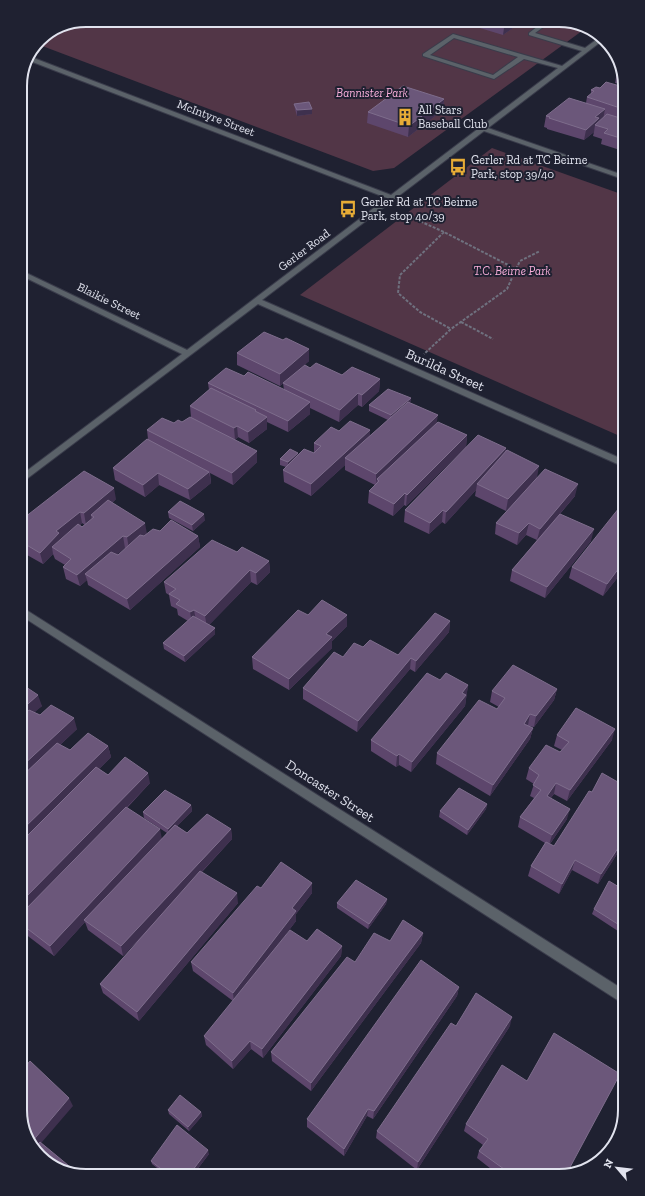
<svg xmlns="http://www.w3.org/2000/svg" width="645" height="1196" font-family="'Zilla Slab',serif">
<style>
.green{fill:#523647}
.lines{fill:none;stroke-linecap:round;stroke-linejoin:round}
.minor-casing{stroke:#3a3c4b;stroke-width:2}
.path{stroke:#6f717f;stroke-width:2;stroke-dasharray:3 1.5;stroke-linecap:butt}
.minor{fill:#5b6269;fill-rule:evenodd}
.wall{fill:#5d466c;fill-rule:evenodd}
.shaded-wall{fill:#3e304e}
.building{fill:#6b577a;stroke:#7e6d8c}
.labels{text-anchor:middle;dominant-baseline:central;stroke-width:4;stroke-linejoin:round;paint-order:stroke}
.far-park-label{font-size:12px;font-style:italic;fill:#fbb0dc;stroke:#1f2131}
.far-poi-label{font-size:12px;fill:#e1e3ee;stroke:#1f2131;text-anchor:start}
.far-street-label{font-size:12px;fill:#e1e3ee;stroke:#1f2131}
.street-label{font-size:14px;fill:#e1e3ee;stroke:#1f2131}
.rim{fill:none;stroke:#e1e3ee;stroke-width:2}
</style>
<rect width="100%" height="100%" fill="#1f2131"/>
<path class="green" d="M86 20H563L586 28 394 168 373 171 37 44 40 39Z
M492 148 621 194 622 437 300 295Z"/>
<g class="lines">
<g class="minor-casing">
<path id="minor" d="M546 20H553L535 33 585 48 600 37 603 40 488 128 620 174V178L484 131 262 300 622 459V466L258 304 20 484V476L182 354 20 275V270L187 350 387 198 30 61 31 57 391 195 558 68 524 59 494 79 423 56V54L453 34 562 66 582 51 529 35V33ZM454 38 518 57 493 75 430 55Z
M20 606 624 990V1003L619 1001 20 615Z"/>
</g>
<path class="path" d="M404 214 444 232 516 269 507 289 451 329 424 354
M444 232 400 275 398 293 420 312 451 329
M516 269 520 261 540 251
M461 322 493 339"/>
<use href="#minor" class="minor"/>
</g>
<path class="wall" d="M460 20H524L503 35 460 22Z
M620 70V84L615 83 617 72Z
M620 86V150L601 144 602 139 593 136 594 132 584 140 547 129V128L544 127 546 116 586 103 587 97 591 94V90L600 88Z
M444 99 443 110 408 137 367 123 368 112Z
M294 104 312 114 297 116 295 109Z
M237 353 309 361 280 386 237 365Z
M310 368 342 375 380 379 379 391 362 407 358 405 339 422 310 408V414L288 432 267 422V429L249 443 238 437 235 440 257 462 233 485 210 473 211 483 190 500 159 485 145 497 115 480 113 468 148 439 147 430 174 423 182 422 191 417 190 406 209 390 208 383 244 376 284 390 283 383Z
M411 398 410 403 437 423 467 435 466 447 406 506 404 505 393 516 368 503 369 491 375 485 345 470V465L311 496 284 482 283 470 286 467 280 465V459L314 453V443L339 431 370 436 388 420 369 411V405Z
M506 448V452L537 478 575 496 539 539 591 541 545 598 510 581 512 570 537 540 526 535 517 545 495 534 496 523 534 481 506 511 475 496 476 490 445 524 442 522 429 534 404 522 405 510Z
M116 499 112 503 146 534 160 531 198 536 200 547 130 610 88 585 87 580 80 586 66 579 63 567 65 565 55 559 53 554 43 564 20 551V521ZM82 523 85 525 82 527 80 525ZM125 548H126L118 555 117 554Z
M168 512 205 520 193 531 169 518Z
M237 552 269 561 270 572 257 585 251 582 209 625 215 628V634L185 662 164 649 163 643 188 621 178 615 177 609 171 606 169 595 166 593 164 582Z
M572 567 622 572 603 596 569 578Z
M622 579V596L617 593 620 582Z
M308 615 347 626 332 641V648L289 690 253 669 252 657Z
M450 621 449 632 415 672 410 669 357 732 303 699V688L343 657 363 647 398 655Z
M440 680 468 685 465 706 411 772 399 765 396 767 371 751V740Z
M20 683 42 706 34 712 40 715 77 729 60 745 70 750 108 746 111 757 99 769 108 775 150 783 127 808 162 839 167 833 144 818 143 812 191 805 192 811 177 826 187 833 231 829 232 839 202 872 238 903 139 1021 103 993 100 984 152 926 123 956 88 930 85 922 54 956 20 930V915L22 913 20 911Z
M557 689 554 700 534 727 528 726 533 728 530 739 490 796 436 764 437 753 497 709 499 707 490 702 492 691Z
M557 735 612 740 567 801 554 794 551 798 567 819 550 844 554 846 624 843 598 884 572 870 559 894 528 876 531 866 545 843 518 827 520 817 534 798 530 796 534 784 526 779 529 768 560 752 562 750 554 746Z
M487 804 486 809 467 835 439 817 440 811Z
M261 888 312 893 296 914V921L266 960 307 941 342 946 341 956 263 1058 251 1049 233 1069 206 1045 204 1036 233 1001 193 971 191 962Z
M624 890V935L592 914 594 909Z
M387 899 386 904 368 929 337 908V903Z
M423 933 421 943 311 1091 272 1061 271 1052 355 962 390 941Z
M459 987 457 996 373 1119 367 1116 344 1156 307 1127V1119Z
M510 1026 417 1170 376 1138 377 1131Z
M168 1110 201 1112 202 1116 189 1131 169 1114Z
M466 1124 568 1171 495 1172 477 1158 479 1151 483 1145 464 1131Z
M209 1154 193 1175H166L152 1164 151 1161Z"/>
<path class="shaded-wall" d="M505 20H524L503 35 505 21Z
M444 99 443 110 408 137 409 126Z
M312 109V114L297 116V110Z
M605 109 603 120 595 125 594 132 584 140 586 130 595 117Z
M309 349V361L280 386V374Z
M380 379 379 391 362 407V395Z
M358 393V405L339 422 340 410Z
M411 398 410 404 391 421V415Z
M310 402V414L288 432V421Z
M438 415 436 427 379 481 377 479 376 484V485V474Z
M267 417V429L249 443 248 432Z
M237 426 238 437 235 440 234 428Z
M370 430V442L345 458V465L311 496V484Z
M467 435 466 447 406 506 407 495Z
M506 448 504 460 477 484 476 490 445 524 446 512Z
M257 451V462L233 485 232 473Z
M298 453V459L288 468V462Z
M539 466 537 478 506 511 508 499Z
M209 472 211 483 190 500 188 489Z
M158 473 159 485 145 497 143 485Z
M578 484 575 496 537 540 540 529Z
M114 488 116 499 94 518V517L91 515 92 520 86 525 84 513Z
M405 493 404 505 393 516 394 504Z
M443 510 442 522 429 534 430 523Z
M80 512 82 523 61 541 52 547 53 554 43 564 40 553 56 531Z
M204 514 205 520 193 531 192 525Z
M145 523 147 534 129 549 127 537Z
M529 523 526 535 517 545 519 533Z
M594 529 591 541 545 598 547 587Z
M123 536 125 548 91 577 85 574 87 580 80 586 77 575Z
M198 536 200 547 130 610 127 599Z
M269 561 270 572 257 585 256 573Z
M622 564V572L603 596 607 584Z
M250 570 251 582 207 627 205 616Z
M194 610 196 621 192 623 190 612Z
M347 615V626L332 641V648L289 690V679L326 634Z
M450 621 449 632 415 672 416 661Z
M215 628V634L185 662 184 656Z
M411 658 410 669 357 732 358 721Z
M468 685 465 706 411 772 412 762Z
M557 689 554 700 534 727 536 716Z
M38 695 42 706 20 725V711Z
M530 714 528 725 524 724Z
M74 718 77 729 20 782V768Z
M533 728 530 739 490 796 493 785Z
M615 729 612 740 567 801 570 790Z
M108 746 111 757 20 847V832Z
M399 754V765L396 767 397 756Z
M148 773 150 783 24 914 20 905V903Z
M556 783 554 794 544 806 547 796Z
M487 804 486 809 467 835 468 830Z
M191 805 192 811 169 834 168 829Z
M570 809 567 819 549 845 552 835Z
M160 829 162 839 84 920 85 922 54 956 50 946Z
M231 829 232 839 123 956 121 946Z
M624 839V843L598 884 601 874Z
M575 860 572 870 559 894 562 884Z
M312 883V893L296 914V921L234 1002 233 993 292 908Z
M237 893 238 903 139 1021 137 1012Z
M387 899 386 904 368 929 369 924Z
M423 933 421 943 311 1091V1083Z
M342 946 341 956 263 1058 262 1049Z
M459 987 457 996 373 1119 374 1111Z
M512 1017 510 1026 417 1170 418 1162Z
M250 1041 251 1049 233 1069 232 1061Z
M20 1052 25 1060 20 1066Z
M69 1098 73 1106 36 1149 31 1143Z
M368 1109 367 1116 344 1156V1149Z
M201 1112 202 1116 189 1131 188 1127Z
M208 1150 209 1154 193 1175H189Z"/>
<path class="building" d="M606 82 620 86V108L587 97 594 91 591 90 596 87 600 88Z
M403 86 444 99 409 126 368 112Z
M569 98 605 109 595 117 599 118 586 130 549 118 550 117 546 116Z
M309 102 312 109 297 110 294 104Z
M607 114 620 118V138L604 133 608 129 595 125Z
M264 332 283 340 286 338 309 349 280 374 237 353Z
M316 363 342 375 352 367 380 379 362 395 358 393 340 410 283 383 305 365 310 368Z
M226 368 244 376 248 372 310 402 288 421 208 383Z
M211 388 256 410 255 411 267 417 248 432 237 426 234 428 190 406Z
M388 389 411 398 391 415 369 405Z
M408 402 438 415 376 474 345 458Z
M190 417 257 451 232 473 147 430 162 418 174 423 178 420 182 422Z
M350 421 370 430 311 484 283 470 304 449 314 453 321 446 314 443 331 427 339 431Z
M438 422 467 435 407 495 405 493 394 504 369 491 379 481 377 479Z
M478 435 506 448 446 512 443 510 430 523 405 510Z
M147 439 209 472 188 489 158 473 143 485 113 468Z
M290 449 298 453 288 462 280 459Z
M507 450 539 466 508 499 477 484Z
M545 469 578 484 540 529 529 523 519 533 496 523Z
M84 471 114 488 84 513 80 512 56 531 59 533 40 553 20 541V533L23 531 20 530V521Z
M108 500 145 523 127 537 123 536 77 575 63 567 71 559 52 547 78 524 82 527 94 517 91 515Z
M180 501 204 514 192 525 168 512Z
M619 508 622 509V564L607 584 572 567Z
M560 514 594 529 547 587 512 570Z
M171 520 198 536 127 599 85 574 111 552 118 555 140 535 144 536 153 529 160 531Z
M212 540 237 552 242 547 269 561 256 573 250 570 205 616 194 610 190 612 176 604 180 600 169 594 176 589 164 582Z
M322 600 347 615 326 634 332 637 289 679 252 657 298 610 308 615Z
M435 613 450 621 416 661 411 658 358 721 303 688 334 652 343 657 354 643 363 647 370 640 398 655Z
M193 616 215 628 184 656 163 643Z
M513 665 557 689 536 716 530 714 524 724 533 728 493 785 437 753 479 700 497 709 505 698 492 691Z
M427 673 440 680 446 673 468 685 462 693 466 695 412 762 399 754 397 756 371 740Z
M20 683 38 695 20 711Z
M51 705 74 718 20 768V718L29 710 40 715Z
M576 708 615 729 570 790 556 783 547 796 570 809 552 835 520 817 541 790 533 785 539 775 529 768 546 745 560 752 569 742 557 735Z
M88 733 108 746 20 832V778L57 743 70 750Z
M125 757 148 773 20 903V843L96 767 108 775Z
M602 773 623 785 624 839 601 874 575 860 562 884 531 866 546 842 554 846 589 791 592 792Z
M459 788 487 804 468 830 440 811Z
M165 790 191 805 168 829 143 812Z
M126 807 160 829 50 946 20 923V915Z
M207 814 231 829 121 946 84 920 175 825 187 833Z
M281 862 312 883 292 908 296 911 233 993 191 962 257 886 261 888Z
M200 871 237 893 137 1012 100 984Z
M356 880 387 899 369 924 337 903Z
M609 881 624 890V928L594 909Z
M403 920 423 933 311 1083 271 1052 347 957 355 962 374 933 390 941Z
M317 929 342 946 262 1049 250 1041 232 1061 204 1036 290 930 307 941Z
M421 960 459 987 374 1111 368 1109 344 1149 307 1119Z
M476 993 512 1017 418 1162 377 1131 451 1023 456 1026Z
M554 1033 620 1074 568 1171 508 1172 479 1151 488 1139 466 1124 502 1065 527 1081Z
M30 1061 69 1098 31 1143 25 1135 20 1110V1073Z
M180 1095 201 1112 188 1127 168 1110Z
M177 1125 208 1150 189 1175H169L151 1161Z
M40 1142 80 1175 49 1165 35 1148Z"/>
<defs>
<g id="building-bare" transform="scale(1.38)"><path d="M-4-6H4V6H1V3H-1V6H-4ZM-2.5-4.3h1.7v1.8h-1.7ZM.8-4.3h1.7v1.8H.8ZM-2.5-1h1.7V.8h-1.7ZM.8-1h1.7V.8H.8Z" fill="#e7ac36" stroke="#1f2131" stroke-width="2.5" paint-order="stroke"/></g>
<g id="bus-bare" transform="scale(1.38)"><path d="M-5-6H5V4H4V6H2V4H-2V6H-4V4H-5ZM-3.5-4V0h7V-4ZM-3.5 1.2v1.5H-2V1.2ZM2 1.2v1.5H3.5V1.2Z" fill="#e7ac36" stroke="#1f2131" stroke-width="2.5" paint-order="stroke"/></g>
</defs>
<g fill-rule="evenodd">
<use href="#building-bare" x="405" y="117"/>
<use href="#bus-bare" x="458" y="167"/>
<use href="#bus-bare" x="348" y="209"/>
</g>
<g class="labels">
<g class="far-park-label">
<text x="372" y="93">Bannister Park</text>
<text x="512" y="271">T.C. Beirne Park</text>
</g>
<g class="far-poi-label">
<text x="418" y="110">All Stars<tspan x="418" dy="14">Baseball Club</tspan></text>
<text x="471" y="160">Gerler Rd at TC Beirne<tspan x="471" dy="14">Park, stop 39/40</tspan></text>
<text x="361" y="202">Gerler Rd at TC Beirne<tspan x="361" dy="14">Park, stop 40/39</tspan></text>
</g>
<g class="far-street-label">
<text transform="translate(216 118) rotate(21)">McIntyre Street</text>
<text transform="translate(304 250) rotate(-37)">Gerler Road</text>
<text transform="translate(109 301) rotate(26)">Blaikie Street</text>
</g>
<g class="street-label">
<text transform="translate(445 370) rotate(24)">Burilda Street</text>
<text transform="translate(330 791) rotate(33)">Doncaster Street</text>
</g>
</g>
<path d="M0 0H645V1196H0ZM86 27H559A59 59 0 0 1 618 86V1110A59 59 0 0 1 559 1169H86A59 59 0 0 1 27 1110V86A59 59 0 0 1 86 27Z" fill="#1f2131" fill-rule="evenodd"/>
<path class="rim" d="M86 27H559A59 59 0 0 1 618 86V1110A59 59 0 0 1 559 1169H86A59 59 0 0 1 27 1110V86A59 59 0 0 1 86 27Z"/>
<g transform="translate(617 1168) rotate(298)" stroke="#1f2131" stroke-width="3" paint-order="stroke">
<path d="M0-3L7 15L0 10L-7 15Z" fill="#e1e3ee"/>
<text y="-6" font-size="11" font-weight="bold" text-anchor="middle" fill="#e1e3ee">N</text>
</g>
</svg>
